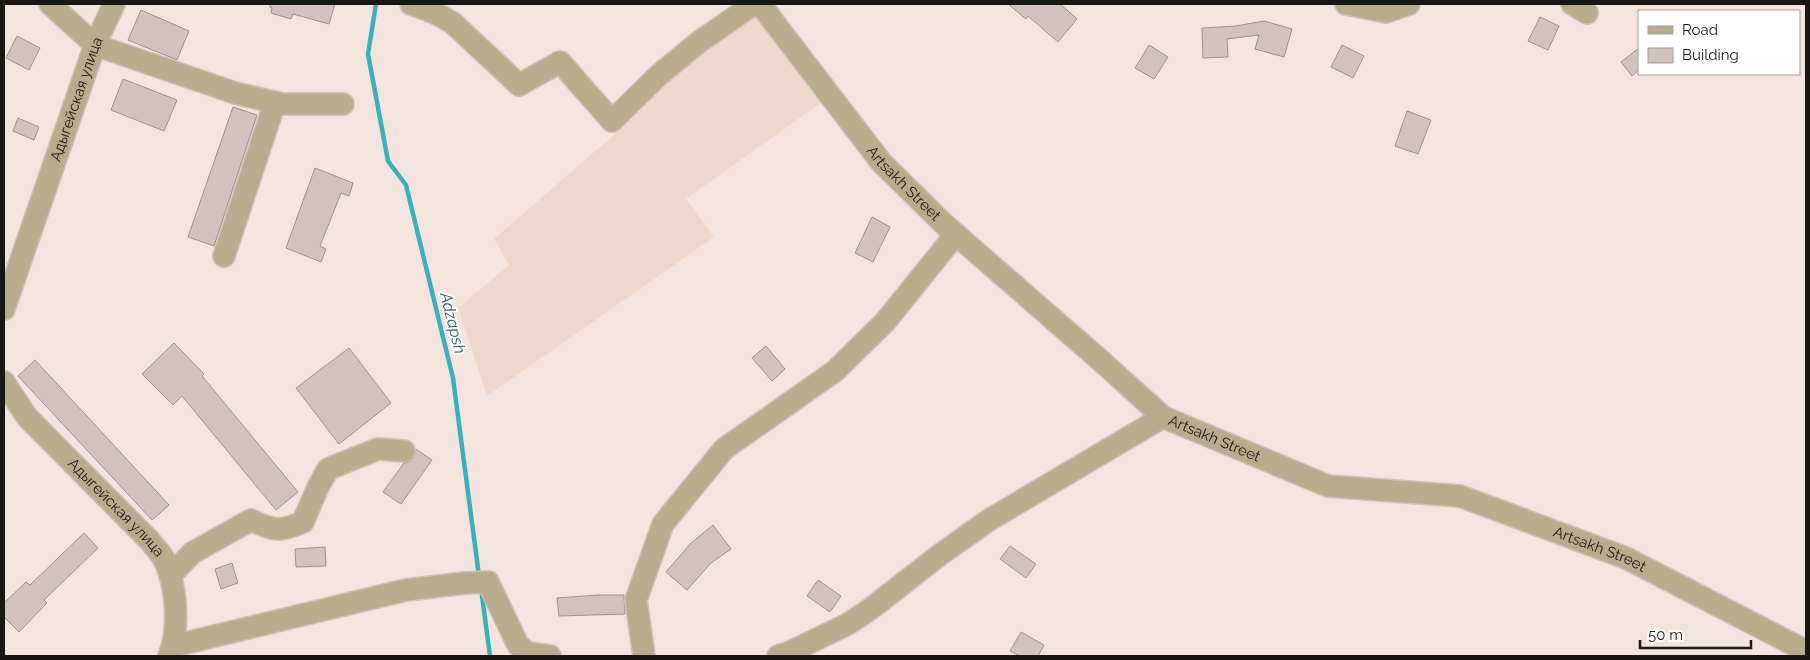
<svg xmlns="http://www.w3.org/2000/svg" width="1810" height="660" font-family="Raleway,sans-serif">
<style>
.built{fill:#edd8cb}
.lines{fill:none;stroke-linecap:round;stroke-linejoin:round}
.stream{stroke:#3bb0bb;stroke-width:4.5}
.building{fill:#d3c2bf;stroke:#9f8f8c}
.minor-casing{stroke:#ccc0b9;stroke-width:24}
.minor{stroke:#b9ac8c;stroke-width:21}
.labels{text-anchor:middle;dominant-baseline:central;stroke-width:4;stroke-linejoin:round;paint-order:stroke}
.street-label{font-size:15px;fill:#1a1613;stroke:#fff}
.water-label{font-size:16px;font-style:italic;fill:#26575b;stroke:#fff}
</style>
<rect width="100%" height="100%" fill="#f3e5dd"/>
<path class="built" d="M759 12 826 99 686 199 714 237 487 396 458 308 509 265 494 239 615 134V127L681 68Z"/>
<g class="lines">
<path class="stream" d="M376 4 368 54 388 161 406 185 453 378 479 576
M481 588 490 656"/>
</g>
<path class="building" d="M270 4H335L329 24 293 14 291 19 271 13 272 8 270 7Z
M1008 4H1060L1077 19 1058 42 1028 16 1026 19Z
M141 10 189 31 177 60 128 40Z
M1540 17 1559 26 1548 50 1528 41Z
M1264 21 1292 29 1284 57 1255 49 1259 35 1227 39 1228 57 1203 58 1202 28 1236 26Z
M17 36 40 48 29 70 6 58Z
M1149 45 1168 57 1154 79 1135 68Z
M1342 45 1364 56 1353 78 1331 67Z
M1639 48V70L1632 76 1621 62Z
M123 79 177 100 164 131 111 110Z
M233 107 257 115 214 246 188 237Z
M1407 111 1431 120 1418 154 1395 146Z
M18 118 39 127 34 140 13 131Z
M315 168 353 183 349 196 341 193 320 246 326 249 321 262 286 248Z
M872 217 890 227 873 262 855 253Z
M174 343 204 374 202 376 298 492 276 510 182 396 173 405 142 374Z
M766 346 785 369 772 381 752 358Z
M349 348 391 403 339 444 296 388Z
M35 360 169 505 152 520 18 376Z
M416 449 432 460 401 504 383 492 404 463 409 462 414 458Z
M713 525 731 549 711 563 687 590 666 572 691 543Z
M84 533 98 548 44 600 47 603 19 632 4 617V603L26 582 30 585Z
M1010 546 1036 564 1026 578 1000 559Z
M325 547 326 566 296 567 295 549Z
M232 563 238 583 221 589 215 569Z
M818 580 841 596 830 612 807 596Z
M599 595H624L625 614 559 616 557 598Z
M1021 632 1044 645 1038 656H1020L1010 651Z"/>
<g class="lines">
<g class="minor-casing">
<g id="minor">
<path d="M50 4 95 45 235 93 282 104H343"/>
<path d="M411 4 435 13 453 23 519 85 560 62 612 121 659 75 699 42 754 4"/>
<path id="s1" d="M760 4 881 162 945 225 1100 360 1163 417 1328 486 1460 496 1626 558 1806 651"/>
<path d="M1346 4 1386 12 1409 4"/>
<path d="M1572 4 1587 13"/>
<path d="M224 256 275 102"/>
<path id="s2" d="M4 309 95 45 114 4"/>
<path id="s3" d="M4 382 27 417 149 540C153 545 158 550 162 556 177 581 180 629 169 656"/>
<path d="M170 576 192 553 251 520C274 531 280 532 303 522L318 487 328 469 378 449 404 451"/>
<path d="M173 646 406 590 465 583 488 582 518 645 528 653 550 656"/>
<path d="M644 656 636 600 663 524 724 449 835 371 885 322 956 234"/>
<path d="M778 656 788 653 848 624 869 610 941 554 989 520 1163 417"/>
</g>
</g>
<use href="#minor" class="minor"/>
</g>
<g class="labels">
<g class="street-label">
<text stroke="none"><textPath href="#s2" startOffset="222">Адыгейская улица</textPath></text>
<text stroke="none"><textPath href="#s1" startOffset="230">Artsakh Street</textPath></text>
<text stroke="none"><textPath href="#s1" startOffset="635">Artsakh Street</textPath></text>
<text stroke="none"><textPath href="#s3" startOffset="169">Адыгейская улица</textPath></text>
<text stroke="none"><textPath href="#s1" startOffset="1040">Artsakh Street</textPath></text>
</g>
<g class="water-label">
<text transform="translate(453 323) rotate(76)">Adzapsh</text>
</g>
</g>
<rect width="1810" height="660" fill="none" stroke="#1a1613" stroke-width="10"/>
<rect x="1638" y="10" width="162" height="65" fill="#ffffff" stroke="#a3a2a1"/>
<rect x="1648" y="26" width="25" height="8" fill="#b9ac8c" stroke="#a3a2a1"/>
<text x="1682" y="35" font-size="15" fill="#1a1613">Road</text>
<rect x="1648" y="48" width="25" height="15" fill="#d3c2bf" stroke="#a3a2a1"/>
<text x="1682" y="60" font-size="15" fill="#1a1613">Building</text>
<path d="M1640 640v8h111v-8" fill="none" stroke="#1a1613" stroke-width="2.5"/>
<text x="1648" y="640" font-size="15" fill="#1a1613" stroke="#ffffff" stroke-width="4" paint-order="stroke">50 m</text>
</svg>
